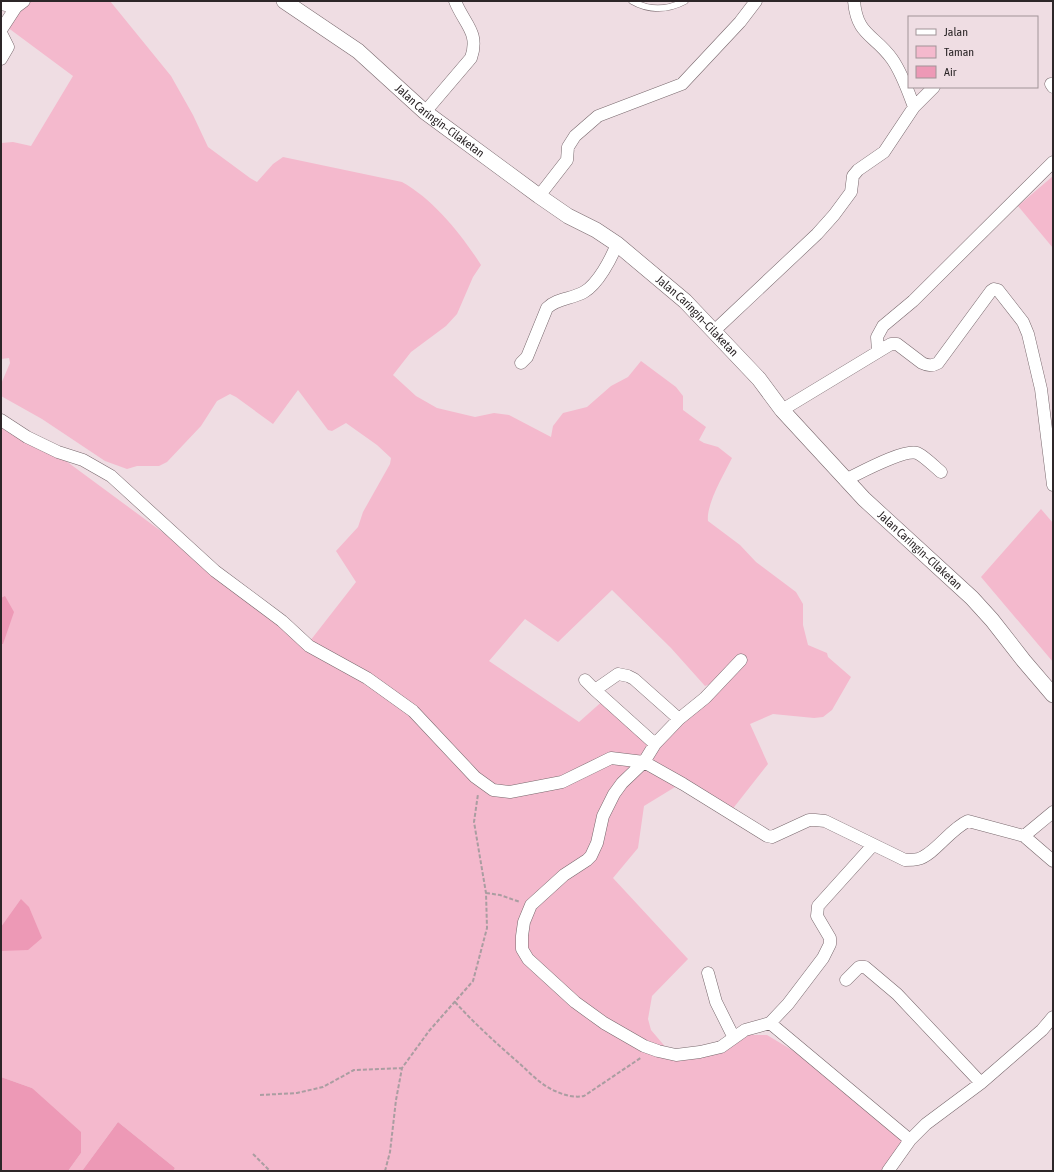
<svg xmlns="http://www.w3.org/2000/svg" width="1054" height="1172" font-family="'Asap Condensed',sans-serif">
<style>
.green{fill:#f4b9cd;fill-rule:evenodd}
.water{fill:#ed99b6}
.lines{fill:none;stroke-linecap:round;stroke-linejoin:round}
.service-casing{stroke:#78686d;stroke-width:7}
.minor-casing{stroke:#78686d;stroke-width:13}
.tertiary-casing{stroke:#78686d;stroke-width:16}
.path{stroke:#aa9da1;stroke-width:2;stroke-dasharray:4 2;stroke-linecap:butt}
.service{stroke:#fff;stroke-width:6}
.minor{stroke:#fff;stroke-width:12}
.tertiary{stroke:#fff;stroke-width:15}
.labels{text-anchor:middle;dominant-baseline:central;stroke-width:3.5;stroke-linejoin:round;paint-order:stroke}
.street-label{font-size:12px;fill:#2c2628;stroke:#efdde3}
</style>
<rect width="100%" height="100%" fill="#efdde3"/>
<path class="green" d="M29 1H110L171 76 193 115 208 147 250 178 257 182 273 164 283 157 402 182C433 199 462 235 481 265L473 277 457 314 446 326 411 352 393 375 416 396 437 408 475 417 494 413 509 415 551 437 553 426 563 413 587 407 611 386 628 377 641 361 676 387 683 396V410L706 427 699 440 704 443 718 447 732 458C724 474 706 504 708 521L740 545 756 562 796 592 803 604V625L808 645 827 653 828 657 851 677 832 710 823 717 814 718 773 714 750 724 768 764 731 811 680 784 644 806 638 848 613 878 688 959 652 996 648 1019 651 1030 668 1050 685 1060 743 1035H767L807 1059 906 1143 884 1171H173L175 1168 118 1122 82 1171H68L81 1153 32 1088 1 1077V413L310 641 356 582 336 551 358 527 363 512 390 464 391 458 377 445 346 423 332 431 328 430 298 390 273 424 236 397 230 394 217 401 201 426 167 462 159 466H137L127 469 105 461 42 419 1 396V384L10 363 9 358 1 359V143L13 142 31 146 73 76 7 27ZM612 590 671 648 705 686 718 681 651 744 606 698 579 722 489 661 525 619 558 642Z
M1053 176V248L1018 206Z
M1041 509 1053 523V662L981 577Z"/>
<path class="water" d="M5 596 14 612 3 644H1V598Z
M21 899 29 907 42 938 28 950 1 951V927Z
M1 1077 32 1088 81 1132V1153L68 1171H1Z
M118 1122 175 1168 173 1171H82Z"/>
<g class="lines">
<g class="service-casing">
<path id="service" d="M632 1C649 11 668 10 685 1"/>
</g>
<g class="minor-casing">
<path id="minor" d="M1 4 16 7 24 1
M1 30 16 7
M1 33 8 47 1 59
M1051 84 1053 87
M914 107 934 87
M425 112 471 58C480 32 464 24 455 1
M539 196 567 160 568 147 575 136 598 116 682 84 740 22 756 1
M714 331 817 234 834 215 851 192 853 176 858 170 884 152 914 107C908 91 902 73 892 59 874 34 857 36 854 1
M878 351 877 337 883 326 913 301 1053 162
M521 363 527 357 547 308C557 298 572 299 584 292 598 284 611 259 617 244
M782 410 891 344H897L922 363C928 366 933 366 938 363L991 291 994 289 998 290 1023 322 1028 334 1041 389 1053 485
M1 420 27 437 58 452 83 460 111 476 215 571 282 621 309 646 367 678 413 711 475 777 493 790 510 792 562 782 611 758 644 762 683 784 767 836 772 837 809 820H815L825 821 905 860C909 860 914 860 918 859 934 855 950 829 968 821L1024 836
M845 480C860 473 903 449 917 453 923 455 936 468 941 472
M741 660 705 698 679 719 655 744 644 762 622 783 614 794 603 816 597 843 591 856 587 860 564 875 531 905 524 922 522 936V949L528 959 575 1002 604 1023 644 1046 658 1051 676 1055 700 1052 721 1047 745 1030 770 1023 788 1004 823 958 830 944V938L817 916 818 906 873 845
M585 680 595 690 618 674 628 676 634 679 679 719
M595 690 655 744
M1053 812 1024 836 1053 861
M708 973 716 1002 734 1038
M846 980 859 967H865L897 994 981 1083
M770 1023 910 1140
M888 1171 910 1140 926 1124 981 1083 1042 1030 1053 1017"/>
</g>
<g class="tertiary-casing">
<g id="tertiary">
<path id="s1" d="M284 1 358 51 425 112 539 196 568 216 596 230 617 244 685 301 759 379 782 410 864 499 972 598 992 620 1024 661 1053 695"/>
</g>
</g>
<path class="path" d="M486 893 500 895 520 902
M455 1002C475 1024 496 1043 519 1063 530 1073 541 1085 555 1091 564 1095 574 1098 584 1096L642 1057
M260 1095 297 1093 323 1087 354 1070 402 1068
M253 1154 270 1171
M385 1171 390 1152 396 1100 402 1068 429 1031 473 981 487 928 486 893 474 822 478 794"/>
<use href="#service" class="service"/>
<use href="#minor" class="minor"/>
<use href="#tertiary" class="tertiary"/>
</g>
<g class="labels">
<g class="street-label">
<text stroke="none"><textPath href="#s1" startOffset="197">Jalan Caringin–Cilaketan</textPath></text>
<text stroke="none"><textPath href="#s1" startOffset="521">Jalan Caringin–Cilaketan</textPath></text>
<text stroke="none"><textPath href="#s1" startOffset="845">Jalan Caringin–Cilaketan</textPath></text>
</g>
</g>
<rect width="1054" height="1172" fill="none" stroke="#2c2628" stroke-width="4"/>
<rect x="908" y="16" width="130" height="72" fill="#efdde3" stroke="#a19498"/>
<rect x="916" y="29" width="20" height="6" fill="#ffffff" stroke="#a19498"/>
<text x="944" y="36" font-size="12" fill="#2c2628">Jalan</text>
<rect x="916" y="46" width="20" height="12" fill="#f4b9cd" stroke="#a19498"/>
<text x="944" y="56" font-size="12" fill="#2c2628">Taman</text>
<rect x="916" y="66" width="20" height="12" fill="#ed99b6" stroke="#a19498"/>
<text x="944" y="76" font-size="12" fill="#2c2628">Air</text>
</svg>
